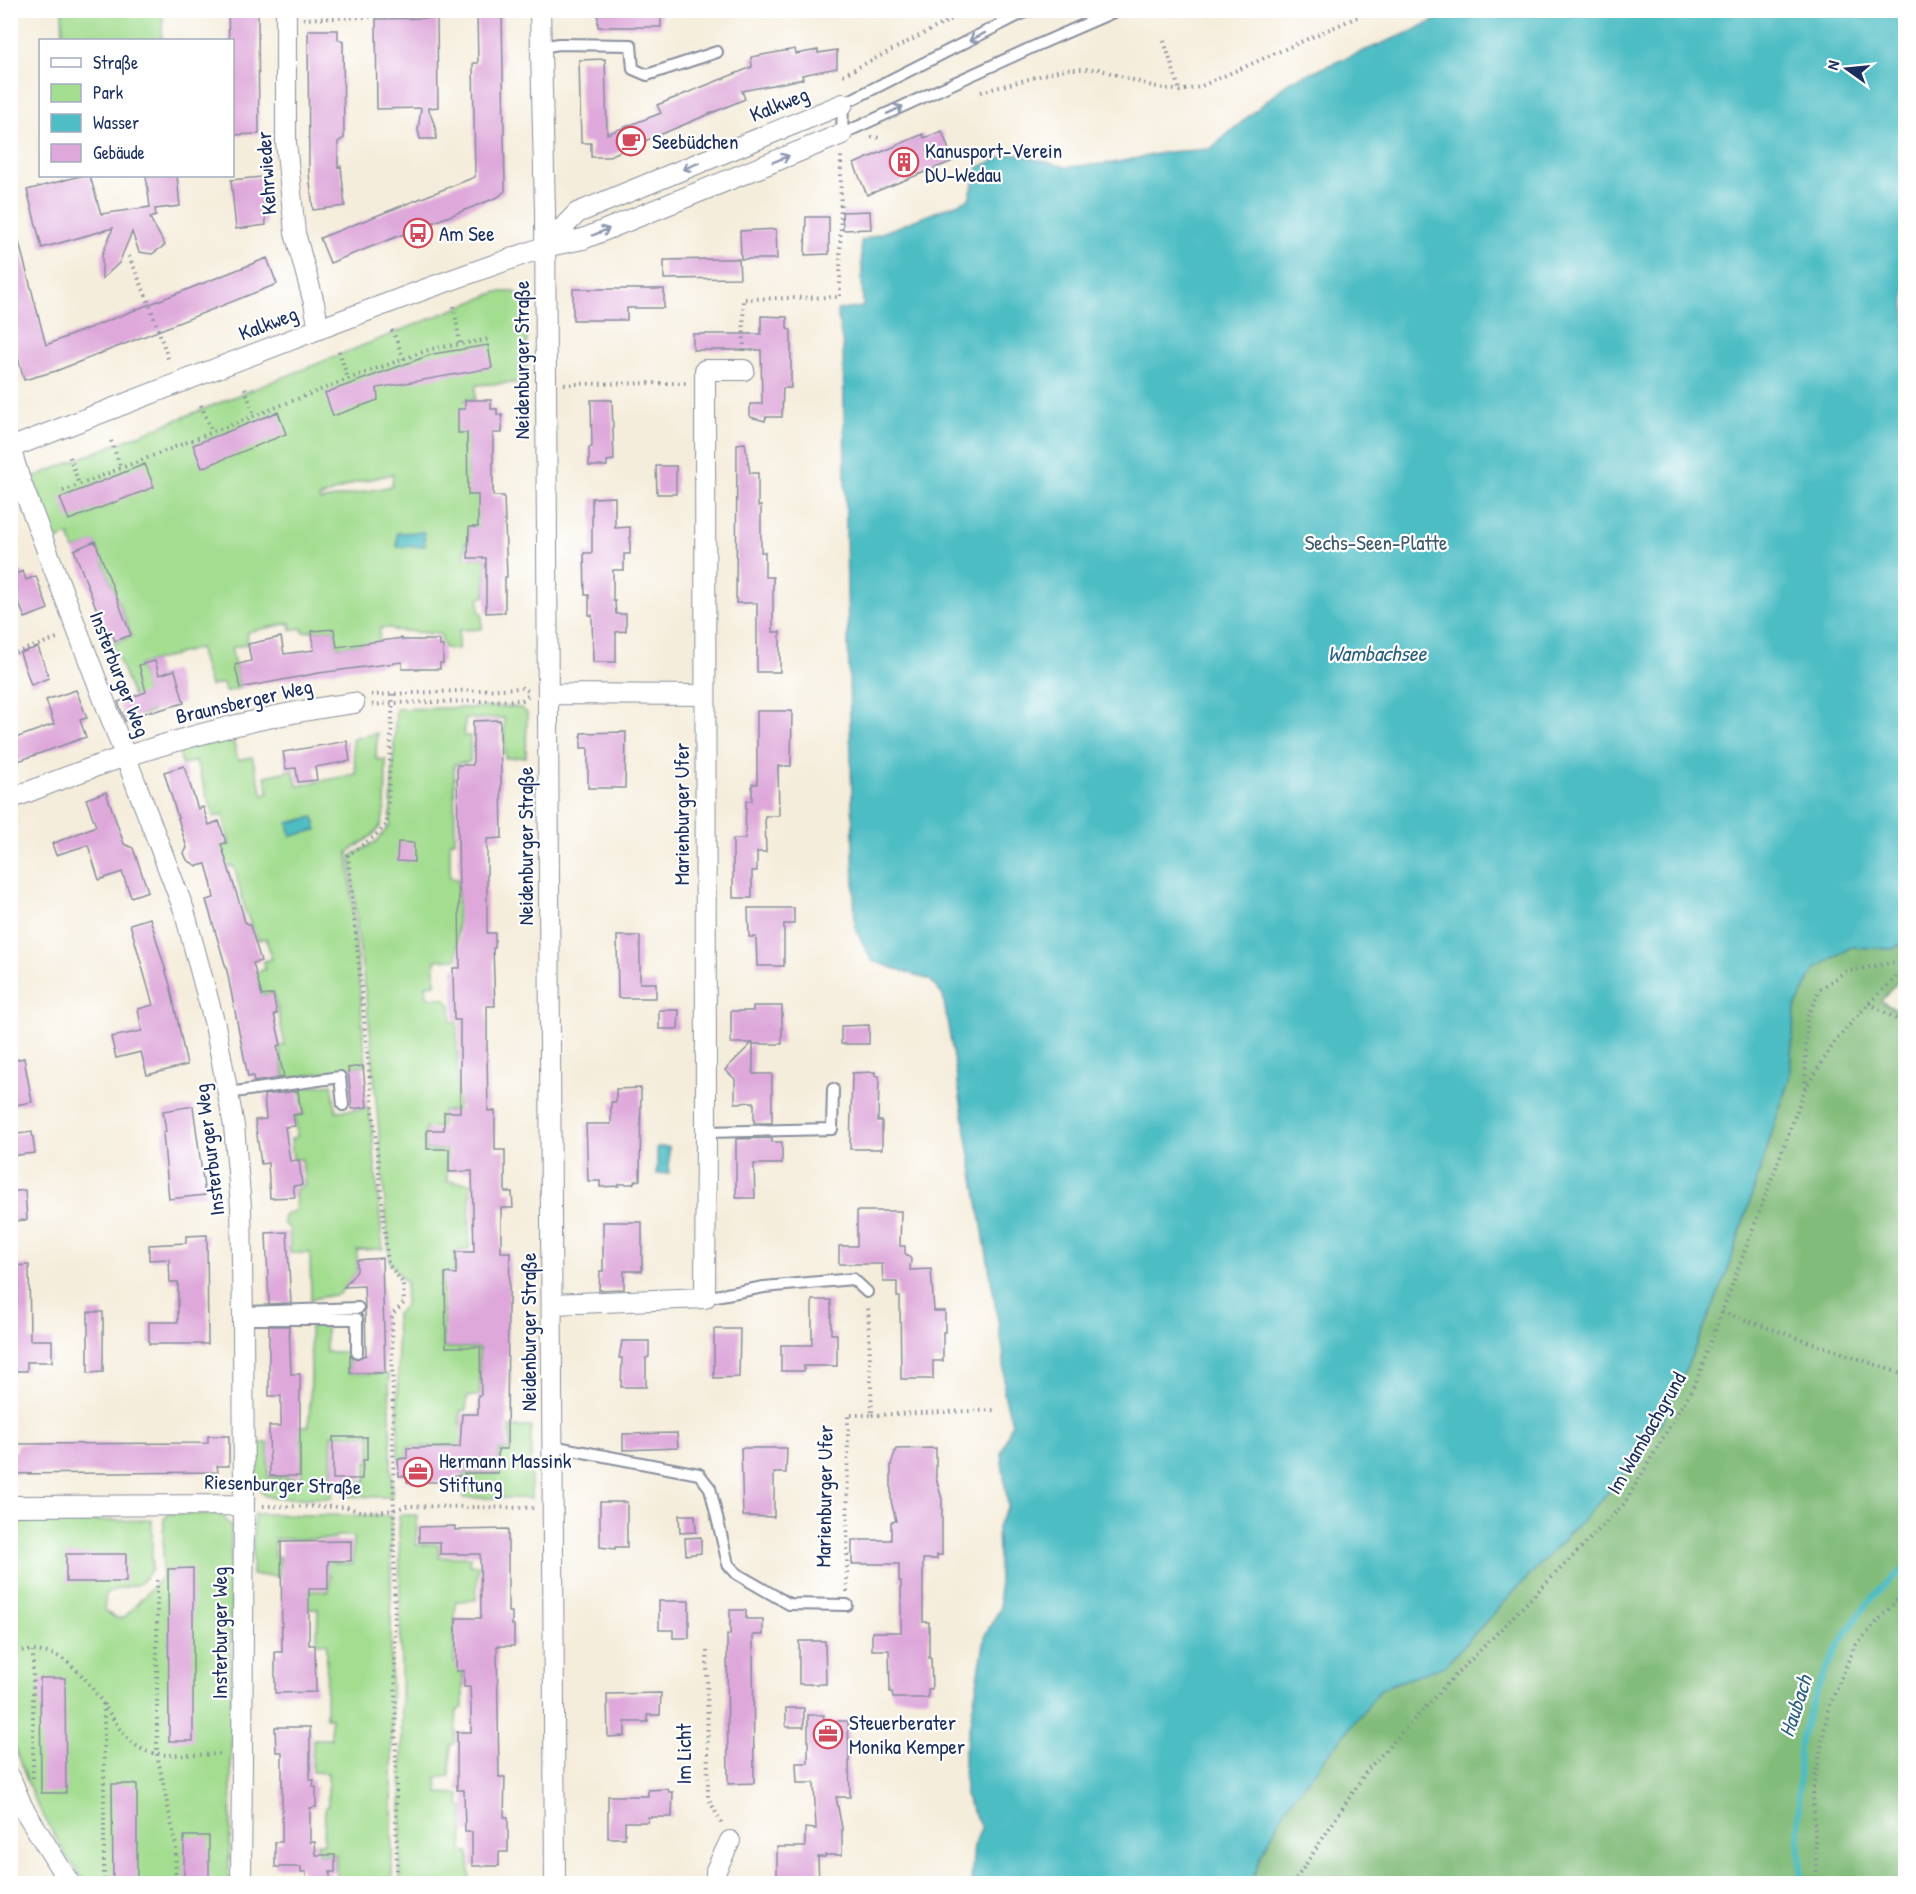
<svg xmlns="http://www.w3.org/2000/svg" width="1916" height="1894" font-family="'Patrick Hand',sans-serif">
<style>
.green{fill:#a3dd90;stroke:#5f8677;stroke-width:1.5;fill-rule:evenodd}
.forest{fill:#82bc7a;stroke:#4e766c;stroke-width:1.5}
.water{fill:#4ebdc4;stroke:#347691;stroke-width:1.5}
.lines{fill:none;stroke-linecap:round;stroke-linejoin:round}
.stream{stroke:#4ebdc4;stroke-width:6}
.building{fill:#dea8da}
.lane-casing{stroke:#888e9c;stroke-width:14}
.street-casing{stroke:#888e9c;stroke-width:22}
.path{stroke:#888e9c;stroke-width:4;stroke-dasharray:1.5 4.5;stroke-linecap:butt}
.lane{stroke:#fff;stroke-width:10}
.street{stroke:#fff;stroke-width:20}
.oneway{stroke:#8d97ae}
.labels{text-anchor:middle;dominant-baseline:central;stroke-width:4.5;stroke-linejoin:round;paint-order:stroke}
.street-label{font-size:21px;fill:#1b2f5e;stroke:#fff}
.poi-label{font-size:21px;fill:#1b2f5e;stroke:#fff;text-anchor:start}
.park-label{font-size:21px;fill:#3d5a6a;stroke:#fff}
.water-label{font-size:22px;font-style:italic;fill:#2d6182;stroke:#fff}
</style>
<rect width="100%" height="100%" fill="#fff"/>
<filter id="ink" filterUnits="userSpaceOnUse"><feTurbulence type="fractalNoise" baseFrequency=".0167" numOctaves="2"/><feDisplacementMap in="SourceGraphic" scale="12" xChannelSelector="R" yChannelSelector="G"/><feConvolveMatrix kernelMatrix="1 2 1 2 8 2 1 2 1" color-interpolation-filters="sRGB"/></filter>
<filter id="wash" filterUnits="userSpaceOnUse"><feTurbulence type="fractalNoise" baseFrequency=".008" numOctaves="4" result="noise"/><feDisplacementMap in="SourceGraphic" scale="24" xChannelSelector="R" yChannelSelector="G"/><feGaussianBlur stdDeviation="1.35" result="paint"/><feColorMatrix in="noise" values="0 0 0 0 0 0 0 0 0 0 0 0 0 0 0 0 0 1.4 0 .05"/><feComposite in="paint" operator="in"/></filter>
<g filter="url(#wash)">
<rect width="100%" height="100%" fill="#f5eddb"/>
<path class="green" d="M62 11H163L162 40H63Z
M497 292H515L527 300V382L476 385 475 399 465 400 470 433 468 473H493L481 527H469V543H465V558H486L485 596 479 599V612L482 613V629L459 630 458 650 445 648 440 634 393 630 392 628H380L379 642 337 647 334 629 303 632 302 628 291 630 290 623 247 632 248 644 231 648 240 688 225 692 223 683 210 686 199 648 139 665 152 712 140 715 113 644 132 636 95 542 74 550 69 535 54 541 31 478ZM393 474 392 486 320 501 319 498 354 483Z
M510 707 521 708 527 713 526 757 505 758 504 718 465 719 464 736H470V762L454 764 455 841H450V878L458 879 457 959 435 960V984L426 985 427 997 444 998 451 1005V1022H457L458 1110 442 1111V1127L426 1128 425 1139 426 1150H447V1181L470 1183 469 1249 455 1252V1272L443 1274 444 1348H479L480 1395 467 1397 466 1410 460 1411V1425H462L464 1457H456V1446L407 1447V1458H398V1361L396 1314 405 1306 406 1283 390 1263 371 1039 358 933 351 856 377 841 390 825 396 709Z
M377 733 376 759 386 760C385 778 388 814 379 828 372 838 358 845 348 852L366 1065 285 1079 279 1047 285 1045 274 993 254 996 248 977 265 969 264 961 272 959 266 938 258 940 245 910 234 866 223 868 218 848 230 844 223 815 214 817 196 761 182 765 179 751 232 737 238 760 252 757 263 795 269 793 265 776 293 770 297 786 356 774 352 739Z
M332 1084 336 1111 369 1109 372 1130 383 1249 357 1250V1271L339 1294 311 1299 310 1253H290V1229L283 1223 284 1214 295 1211 296 1189 305 1185 302 1159H293L291 1139 297 1137 295 1116 304 1114 300 1088Z
M310 1324H326V1352H349V1373L389 1374 392 1497 345 1496V1482L366 1481V1463L370 1462V1435H331L332 1498H274L265 1496C249 1479 254 1464 255 1443H268V1477L302 1478V1442L285 1441 286 1427 309 1426 311 1374Z
M510 1427H531V1498H463V1473H498L499 1450H510Z
M169 1514H221L231 1526V1819L228 1883H86L65 1854 34 1799 11 1738 10 1522 152 1520V1570L139 1584 116 1589 106 1594 104 1610 114 1617 123 1619 162 1577 164 1519Z
M254 1514 391 1516C390 1639 393 1761 392 1883H331V1881L336 1880V1854H318L317 1843H324L325 1807 328 1806V1773L312 1772 313 1739H331V1718H326L327 1643H317L318 1609H297V1591H329L330 1575 297 1574 334 1557V1563L353 1564V1536H336L335 1539H275L274 1556 280 1557 279 1576 252 1575Z
M399 1515H417L416 1545 438 1544 439 1557H471L470 1565H478L476 1600 456 1601 454 1633V1662L463 1663V1708L457 1710 455 1743 451 1745 450 1776 437 1777 438 1793 460 1794 459 1807H464L462 1852 469 1853 470 1883H400L402 1743Z"/>
<path class="forest" d="M1905 942V973L1881 1001 1906 1016 1905 1883 1251 1884 1260 1857 1286 1807 1382 1687 1444 1666 1616 1484 1665 1417 1726 1276 1789 1079 1795 1008 1815 969 1851 947 1893 949Z"/>
<path class="water" d="M1456 10 1905 11V942L1893 949 1851 947 1815 969 1795 1008 1789 1079 1726 1276 1665 1417 1616 1484 1444 1666 1382 1688 1286 1807 1261 1857 1251 1883H972L971 1881 974 1845 981 1828 965 1795 964 1757 986 1633 1000 1609 997 1527 1008 1506 1001 1454 1012 1423 1004 1394V1356L943 996 930 980 872 961 855 928 847 591 843 347 837 310 863 307 861 241 969 199 978 167 1013 153 1066 167 1113 163 1167 152 1210 149 1290 81 1410 32Z
M424 532 425 546 397 547V533Z
M314 817 317 830 291 836 288 823Z
M657 1147H669V1173L657 1174Z"/>
<g class="lines">
<path class="stream" d="M1801 1884C1800 1850 1798 1816 1799 1783 1799 1772 1798 1761 1799 1750 1811 1687 1852 1605 1906 1568"/>
</g>
<g id="blocks">
<path class="building" d="M480 10H499V13H502L505 191 498 197 330 263 320 238 475 177 473 63H478L477 14H480Z
M598 10 661 12V27H598Z
M258 13 259 134 232 135V40H229L228 14Z
M437 18 438 107 428 108 436 129V139H420L418 130 421 108 377 109 376 19Z
M308 30H338V39L343 42 344 138 338 142V167L341 166 345 206 313 210 309 173Z
M795 49 796 54 818 50V53L837 50V68L802 75 803 79 742 91 745 99 607 157H591V143H581L579 60 605 59 607 134 661 113 657 105 752 67 751 57Z
M942 131 953 161 867 195 854 164 923 134 924 138Z
M80 176H90L101 214 150 207 146 176H177L180 206 155 209 156 216 150 218 165 245 152 254 139 252 132 232 119 263 102 279V255L113 228 42 248 27 190Z
M261 177 266 225 236 229 231 180Z
M870 211 871 229 843 230 842 212Z
M806 217H829V254L805 255Z
M776 229 777 259H741L740 231Z
M16 231 46 345 267 258 277 284 56 371 24 380 10 328V232Z
M716 259H739L740 278 664 279V260Z
M573 289H664V308H627V320H573Z
M761 316 787 317V329L791 330V388H783L782 417H766L765 421 750 417V404H762L761 350H693V334H761Z
M488 345 492 368 377 388 378 400 333 416 325 393 433 354Z
M465 400H491V409H497V415H502V433H493V496H504L507 577H505V612L486 613V558H468L469 527H478V495H468L467 433H458V409H465Z
M591 400H612L614 460 607 461V466H589V447H592Z
M278 412 286 434 202 468 193 445Z
M745 443 750 473H758V506H761V552H765V577H773V632H780V672H757V603H736L737 444Z
M145 464 154 487 69 520 60 498Z
M656 466H676V494H657Z
M615 497V528L630 527V554H624V570H613V601H615L616 614H626V631L616 632V662H593L592 615H589V595H585L584 553H592V498Z
M95 541 131 635 115 641 111 632 106 634 74 550Z
M23 571 26 580 36 576 48 609 25 618 10 581V576Z
M334 629 337 647 402 638V640H440V646H443V663H440V669H402V662L319 673 240 688 235 665 251 661 248 644 281 637 284 654 314 650 312 631Z
M38 647 49 678 31 685 20 653Z
M155 661 159 675 175 670 184 703 152 712V710L125 721 118 702 146 692 139 665Z
M76 690 87 718 80 720 86 737 10 764V740L54 724 46 700Z
M757 711H792L791 766H778L779 816H765L766 852H757V871H752V898H733V839H745L746 801H752V784H757Z
M500 720 502 838 487 839V933H495V948H493L495 1006H487V1054L488 1111H495V1150H505V1192H512L513 1208H501V1252H510L509 1305H508L507 1449H498V1473H464V1476H455V1482H407V1476H399L398 1459 407 1458V1448L460 1447 462 1414H478V1395H481L480 1347H446L445 1273 456 1274V1252H474L472 1171 449 1172V1149H427V1130H444V1112H460V1020H454L453 968H460L457 765H473V721Z
M626 732 625 788H588V748H581V733Z
M347 741 350 761 315 767 317 780 298 782 296 768 286 769 283 752Z
M184 766 198 809 203 807 209 825 219 821 226 843 221 844 242 911 245 922 250 925 261 961 253 963 262 996 273 994 277 1014H274L281 1045 277 1046 284 1077 254 1082 253 1076 248 1077 227 971 206 900 214 898 211 882 206 864 197 866 187 860 184 853 187 848 164 772Z
M106 792 124 844 133 848 148 891 131 897 122 872 99 880 88 845 56 855 52 844 96 826 86 799Z
M398 842 414 843V862L397 861Z
M748 908H794V924H784V966H757L756 937H749Z
M150 918 170 985 187 1065 147 1075 141 1052 116 1058 111 1037 142 1031 138 1009 153 1005 130 924Z
M617 936H640V983H656V998H618Z
M753 1006H782V1044H753V1074H772V1123H754V1102L735 1103V1079L725 1070 752 1043H731V1011H753Z
M659 1010H679L678 1029H659Z
M869 1025V1044H841V1026Z
M24 1058 32 1102 10 1106V1061Z
M363 1066 367 1107 352 1109 348 1068Z
M875 1072V1076H879L878 1121H882V1149H850L852 1073Z
M641 1088 640 1180 635 1181 633 1184H619V1186L600 1187V1181H588L586 1124H611V1102H616V1089Z
M298 1091 301 1114 293 1115 295 1126 285 1127 290 1161 299 1160 302 1185 293 1186 295 1197 270 1198 268 1163 261 1164 255 1120 266 1119 264 1095Z
M193 1106 205 1195 169 1199 163 1133 166 1132 163 1111Z
M32 1132 35 1153 10 1156V1135Z
M772 1138V1142H782V1164H754L755 1198H736V1139Z
M25 1190 27 1220 10 1221V1192Z
M857 1211H901L900 1246H905V1253L911 1259 910 1270 931 1269 934 1311H945V1332H943V1361H933V1379H901L900 1297H897V1282H883L882 1264H839V1246H857Z
M603 1222H642V1271H624V1289L599 1290 600 1271H603Z
M287 1232 291 1303 269 1304 266 1233Z
M207 1235 208 1344H149V1322H178V1282H170L169 1259 149 1260V1245L186 1243V1236Z
M382 1258 385 1373H350V1355L356 1359 366 1355 365 1307 364 1286 344 1287 357 1271V1260Z
M29 1265 30 1340H52V1362H27V1371H10V1266Z
M812 1300H831V1334H837V1366H804V1371H781V1345H812Z
M88 1312H103V1372L88 1373Z
M269 1326H289L291 1374H300V1476H270L269 1426H281V1396H269Z
M714 1329H740L739 1377 714 1378Z
M622 1341H649V1357L646 1358V1387H621L622 1358H619Z
M677 1433 678 1448 623 1450V1434Z
M208 1436H229V1466H217L218 1472 10 1474V1451H17V1444L208 1443Z
M333 1437H367V1460H363L362 1479H333Z
M741 1448H787L786 1473H774V1517L743 1516Z
M936 1448V1478L942 1499V1555H937V1559H923V1622H929V1658H931L932 1689H928V1698H893L892 1692H890L889 1650H872V1632H901V1581H899V1564H852V1540H891V1522L896 1521 891 1501V1465L896 1449Z
M600 1502H627V1547H615V1549L600 1547Z
M679 1515H695L696 1532 680 1533Z
M455 1526V1530L508 1529V1612H512V1625H514V1646H497L499 1777H505L504 1817H508V1852H499V1866H472V1832H465L464 1790H457V1732H471V1708L470 1687H464V1671H456V1618H481L480 1554H440V1542H419V1527Z
M701 1537V1553L686 1555 685 1538Z
M351 1541V1561H328V1589H309V1645H315L316 1692 275 1693V1652H282L281 1542Z
M66 1554H126V1582H66Z
M193 1568V1741H169L168 1569Z
M659 1601H689V1638H673V1630H659Z
M730 1610H746V1619H763V1635H753L754 1783 728 1784 727 1635H730Z
M799 1641H825L826 1684H799Z
M40 1678H65L66 1793H41Z
M661 1693 660 1715H647L648 1722H625V1736L608 1737 607 1694Z
M786 1708H804V1727H786Z
M808 1715H824L823 1721H848L850 1797H836L842 1828V1855H825V1857H818L819 1884H777V1847H805V1828L816 1829 814 1783H797L796 1763H808Z
M275 1727H310V1780H314L313 1787H316V1807L310 1808V1842H315L316 1855H335V1872H330V1884H308V1880H306V1872H301V1867H275V1842H282V1752H276Z
M112 1784H137V1884H113Z
M668 1789 669 1792H673L672 1817H648V1822H625V1838H608V1796H648V1790Z
M184 1836H209V1884H184Z"/>
</g>
</g>
<g filter="url(#ink)">
<use href="#blocks" fill-opacity="0" stroke="#888e9c" stroke-width="1.5"/>
<g class="lines">
<g class="lane-casing">
<path id="lane" d="M1029 10 843 104 842 134 1033 47 1118 10
M541 47 559 44 631 45 633 69 647 75 717 52
M228 1093 340 1077 343 1105
M706 1132 832 1129 833 1089
M705 1298 764 1287 853 1279 867 1292
M246 1312 358 1308
M243 1319H357V1352
M552 1446 699 1474 710 1488 728 1564 737 1574 789 1604 847 1605"/>
</g>
<g class="street-casing">
<path id="street" d="M286 10V142L295 233 314 303 319 329
M540 10 545 211 555 1884
M544 247 577 213 843 104
M10 447 19 477 184 910 215 1025 234 1126 241 1207 243 1319 244 1505 241 1884
M10 448 319 329 423 290 544 247 583 239 842 134
M548 694 705 695
M10 799C49 784 87 768 127 756 201 732 277 713 354 703
M552 1304 705 1298 706 1132 705 370H744
M10 1506 244 1505
M10 1777 22 1806 70 1884
M716 1884V1870L730 1841"/>
</g>
<path class="path" d="M303 19 425 15
M10 26H18
M1164 41 1180 91
M843 75 970 10
M981 92 1065 69H1098L1152 86 1180 91 1199 87 1373 10
M871 137 882 138
M129 256 149 303 169 361
M454 306 460 345
M392 330 404 359
M339 351 348 379
M744 351 743 299 840 297 841 154
M564 384 688 383
M245 388 254 416
M201 405 212 432
M111 441 121 468
M70 457 79 485
M63 491 348 379 431 349 490 339
M10 655 60 637
M393 694 387 824 374 837 348 855 388 1264 403 1283 404 1303 392 1315 397 1884
M371 695 522 688 530 692
M372 705 393 703 522 700 528 696
M1869 1003 1906 1025
M1805 1088 1807 1018 1820 989 1845 972 1906 960
M1722 1312 1906 1375
M872 1415 996 1410
M263 1506 347 1507C364 1515 390 1512 407 1506L535 1508
M157 1580V1754L176 1846 175 1884
M847 1592 848 1415H872L868 1306
M10 1650C24 1651 39 1650 52 1654 78 1662 99 1698 114 1720 122 1732 131 1745 146 1751 163 1758 204 1754 224 1754
M707 1651 708 1797 722 1825
M104 1704V1884
M33 1778V1651
M1293 1884 1368 1769 1443 1688 1624 1504 1696 1382 1805 1089 1836 1040 1869 1003 1906 967
M1817 1884 1813 1790 1828 1710 1854 1647 1906 1590"/>
<use href="#lane" class="lane"/>
<use href="#street" class="street"/>
</g>
<defs><path id="oneway-shaft" d="M-6 0H5M1.5-3L5.5 0L1.5 3" fill="none" stroke-width="1.6" stroke-linecap="round" stroke-linejoin="round" transform="scale(1.5)"/></defs>
<g class="oneway">
<use href="#oneway-shaft" transform="translate(977 37) rotate(153)"/>
<use href="#oneway-shaft" transform="translate(895 110) rotate(-25)"/>
<use href="#oneway-shaft" transform="translate(781 159) rotate(-22)"/>
<use href="#oneway-shaft" transform="translate(691 166) rotate(158)"/>
<use href="#oneway-shaft" transform="translate(601 232) rotate(-22)"/>
</g>
</g>
<defs>
<g id="cafe-ring" transform="scale(1.5)"><circle r="9.5" fill="#fff" stroke="#d1495b" stroke-width="1.5"/><path d="M-5.5-4.5H6V0H3Q3 3.5 0 3.5H-2.5Q-5.5 3.5-5.5 0ZM3-3.2v2h1.7v-2ZM-6 4.5H4V6H-6Z" fill="#d1495b"/></g>
<g id="building-ring" transform="scale(1.5)"><circle r="9.5" fill="#fff" stroke="#d1495b" stroke-width="1.5"/><path d="M-4-6H4V6H1V3H-1V6H-4ZM-2.5-4.3h1.7v1.8h-1.7ZM.8-4.3h1.7v1.8H.8ZM-2.5-1h1.7V.8h-1.7ZM.8-1h1.7V.8H.8Z" fill="#d1495b"/></g>
<g id="bus-ring" transform="scale(1.5)"><circle r="9.5" fill="#fff" stroke="#d1495b" stroke-width="1.5"/><path d="M-5-6H5V4H4V6H2V4H-2V6H-4V4H-5ZM-3.5-4V0h7V-4ZM-3.5 1.2v1.5H-2V1.2ZM2 1.2v1.5H3.5V1.2Z" fill="#d1495b"/></g>
<g id="office-ring" transform="scale(1.5)"><circle r="9.5" fill="#fff" stroke="#d1495b" stroke-width="1.5"/><path d="M-6-3h4V-5.5h4V-3h4V5H-6ZM-1-4.5V-3h2v-1.5ZM-6 0V1H6V0Z" fill="#d1495b"/></g>
</defs>
<g fill-rule="evenodd">
<use href="#cafe-ring" x="631" y="141"/>
<use href="#building-ring" x="904" y="162"/>
<use href="#bus-ring" x="418" y="233"/>
<use href="#office-ring" x="418" y="1472"/>
<use href="#office-ring" x="828" y="1734"/>
</g>
<g class="labels">
<g class="street-label">
<text transform="translate(779 104) rotate(-22)">Kalkweg</text>
<text transform="translate(266 173) rotate(-94)">Kehrwieder</text>
<text transform="translate(268 323) rotate(-21)">Kalkweg</text>
<text transform="translate(521 360) rotate(-90)">Neidenburger Straße</text>
<text transform="translate(120 674) rotate(69)">Insterburger Weg</text>
<text transform="translate(244 701) rotate(-13)">Braunsberger Weg</text>
<text transform="translate(681 814) rotate(-90)">Marienburger Ufer</text>
<text transform="translate(525 846) rotate(-90)">Neidenburger Straße</text>
<text transform="translate(209 1150) rotate(-97)">Insterburger Weg</text>
<text transform="translate(528 1332) rotate(-90)">Neidenburger Straße</text>
<text transform="translate(1646 1433) rotate(-60)">Im Wambachgrund</text>
<text transform="translate(283 1484) rotate(2)">Riesenburger Straße</text>
<text transform="translate(824 1496) rotate(-89)">Marienburger Ufer</text>
<text transform="translate(219 1633) rotate(-90)">Insterburger Weg</text>
<text transform="translate(683 1754) rotate(-90)">Im Licht</text>
</g>
<g class="poi-label">
<text x="652" y="141">Seebüdchen</text>
<text x="925" y="150">Kanusport-Verein<tspan x="925" dy="24">DU-Wedau</tspan></text>
<text x="439" y="233">Am See</text>
<text x="439" y="1460">Hermann Massink<tspan x="439" dy="24">Stiftung</tspan></text>
<text x="849" y="1722">Steuerberater<tspan x="849" dy="24">Monika Kemper</tspan></text>
</g>
<g class="park-label">
<text x="1376" y="542">Sechs-Seen-Platte</text>
</g>
<g class="water-label">
<text x="1377" y="653">Wambachsee</text>
<text transform="translate(1795 1706) rotate(-72)">Haubach</text>
</g>
</g>
<rect width="1916" height="1894" fill="none" stroke="#fff" stroke-width="36"/>
<rect x="39" y="39" width="195" height="138" fill="#ffffff" stroke="#a4acbf" stroke-width="1.5"/>
<rect x="51" y="58" width="30" height="9" fill="#ffffff" stroke="#a4acbf" stroke-width="1.5"/>
<text x="93" y="69" font-size="18" fill="#1b2f5e">Straße</text>
<rect x="51" y="84" width="30" height="18" fill="#a3dd90" stroke="#a4acbf" stroke-width="1.5"/>
<text x="93" y="99" font-size="18" fill="#1b2f5e">Park</text>
<rect x="51" y="114" width="30" height="18" fill="#4ebdc4" stroke="#a4acbf" stroke-width="1.5"/>
<text x="93" y="129" font-size="18" fill="#1b2f5e">Wasser</text>
<rect x="51" y="144" width="30" height="18" fill="#dea8da" stroke="#a4acbf" stroke-width="1.5"/>
<text x="93" y="159" font-size="18" fill="#1b2f5e">Gebäude</text>
<g transform="translate(1847 69) rotate(285)" stroke="#ffffff" stroke-width="4.5" paint-order="stroke">
<path d="M0-4.5L10 22L0 15L-10 22Z" fill="#1b2f5e"/>
<text y="-9" font-size="16" font-weight="bold" text-anchor="middle" fill="#1b2f5e">N</text>
</g>
</svg>
